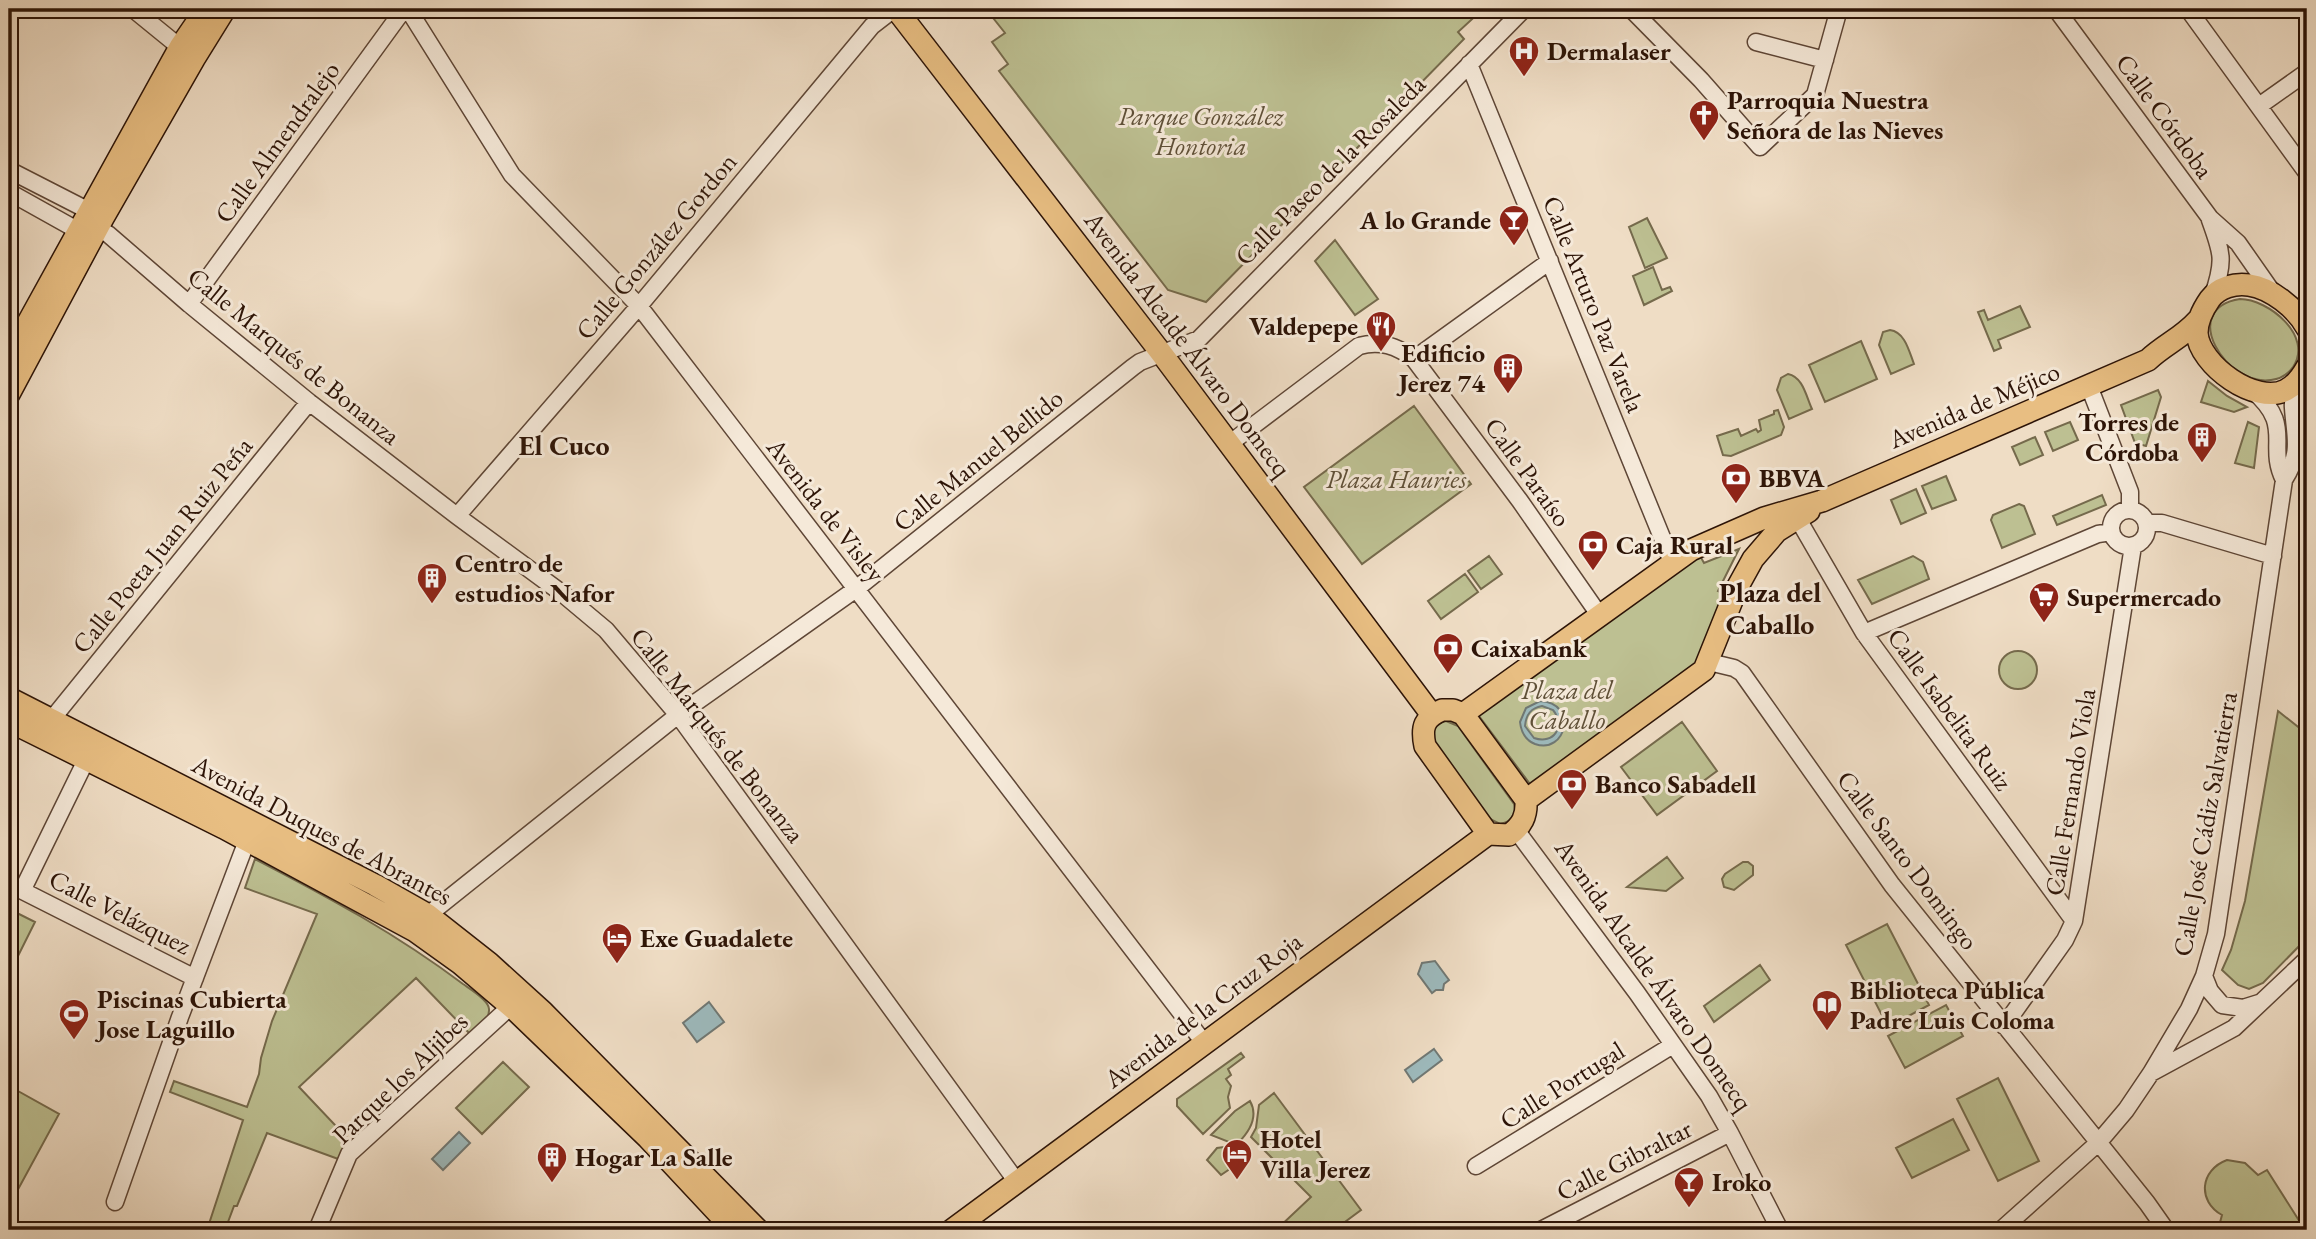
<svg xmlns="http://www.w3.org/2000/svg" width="2316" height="1239" font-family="'EB Garamond',serif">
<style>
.green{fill:#bdc092;stroke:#756a4c;stroke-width:2}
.water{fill:#9dbabd;stroke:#707874;stroke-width:2;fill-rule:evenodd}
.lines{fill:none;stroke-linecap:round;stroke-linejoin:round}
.minor-casing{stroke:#5e4636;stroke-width:19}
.major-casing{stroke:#2d1407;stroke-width:24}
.minor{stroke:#f5e9d9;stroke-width:16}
.major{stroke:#e8be82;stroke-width:21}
.labels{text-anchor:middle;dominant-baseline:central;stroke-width:6;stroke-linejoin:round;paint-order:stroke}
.poi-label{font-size:26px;font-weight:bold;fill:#2d1407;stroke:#f5e9d9;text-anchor:start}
.park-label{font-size:26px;font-style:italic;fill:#5f5038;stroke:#f5e9d9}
.street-label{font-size:26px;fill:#2d1407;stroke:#f5e9d9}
.neighbourhood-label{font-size:28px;font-weight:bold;fill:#2d1407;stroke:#f5e9d9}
</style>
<rect width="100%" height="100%" fill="#efddc5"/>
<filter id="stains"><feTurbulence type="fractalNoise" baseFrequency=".00286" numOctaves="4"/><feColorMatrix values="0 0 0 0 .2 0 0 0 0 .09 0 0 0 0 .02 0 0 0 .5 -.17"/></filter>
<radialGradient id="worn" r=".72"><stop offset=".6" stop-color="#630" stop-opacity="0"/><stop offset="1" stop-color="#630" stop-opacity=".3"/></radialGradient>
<path class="green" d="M986 9H1483L1458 32 1464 39 1206 302 1168 290 999 71 1008 64 992 42 1005 33Z
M1647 218 1667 258 1645 268 1629 227Z
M1335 240 1378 299 1355 315 1315 261Z
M1653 267 1662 290 1670 287 1672 291 1644 305 1633 276Z
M2240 299C2268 299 2314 336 2293 367 2288 374 2280 379 2271 380 2227 387 2177 309 2240 299Z
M2020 306 2030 327 1998 340 2001 348 1994 351 1978 312 1984 310 1988 320Z
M1890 330C1905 332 1909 351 1914 364L1891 374 1879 345 1883 332Z
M1861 341 1877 379 1825 402 1809 365Z
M1788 374C1803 377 1806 396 1812 409L1789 419 1777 390 1781 378Z
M2208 381 2227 396 2247 407 2234 412 2201 402Z
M2158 390 2161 397 2146 446 2135 443 2121 405Z
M1414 406 1471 484 1362 564 1304 487Z
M1778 410 1784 427 1781 435 1731 456 1723 455 1717 436 1738 429 1741 436 1756 429 1758 432 1761 430 1759 420 1774 414V411Z
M2070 422 2078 440 2053 451 2045 432Z
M2248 422 2259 427 2254 468 2235 463Z
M2035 437 2043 455 2020 465 2012 447Z
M1946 476 1956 500 1932 509 1922 486Z
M1916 489 1926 513 1901 524 1891 500Z
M2102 495 2106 505 2057 525 2053 516Z
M2019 504 2024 506 2035 534 2002 548 1991 520 1993 515Z
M1739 549 1718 591 1727 595 1695 668 1532 785 1530 784 1479 716 1480 713 1699 554 1704 563Z
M1489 556 1502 574 1481 589 1468 571Z
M1913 556 1923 562 1929 579 1872 604 1858 580Z
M1465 574 1478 592 1441 619 1428 601Z
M1999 670a19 19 0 1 1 38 0a19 19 0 1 1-38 0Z
M2278 711 2307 734V938L2263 983 2249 989 2238 985 2222 970 2231 950 2245 901Z
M1446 721 1458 726 1514 804C1517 815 1511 822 1500 824L1490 819 1434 743 1433 730 1439 723Z
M1682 722 1717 771 1657 815 1621 767Z
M1667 857 1683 878 1666 891 1627 887Z
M255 859C330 898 395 933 463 984 470 989 489 1000 489 1009 490 1020 478 1028 471 1035L416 978 299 1087 353 1144 341 1160 267 1133 237 1206H234L225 1230H207L243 1120 170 1092 174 1081 247 1107 259 1074 261 1058 272 1021 317 914 245 888Z
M1743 862H1748L1753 866V875L1734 890 1724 887 1722 879 1725 874Z
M9 909 35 922 9 974Z
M1887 924 1929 1005 1888 1027 1846 945Z
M1760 965 1770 980 1714 1022 1704 1006Z
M1946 1005 1963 1036 1905 1068 1888 1036Z
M1241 1053 1244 1057 1228 1069 1231 1075 1226 1079 1231 1086 1228 1097 1230 1108 1203 1134 1177 1106V1099Z
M503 1062 529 1087 482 1134 456 1108Z
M1998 1078 2039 1161 1998 1181 1957 1099Z
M9 1086 59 1114 9 1206Z
M1274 1093 1361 1210 1334 1230H1276L1311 1197 1251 1137 1256 1128 1259 1105Z
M1250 1101C1259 1117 1249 1132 1238 1143L1234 1144 1211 1135 1235 1111Z
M1953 1119 1969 1150 1912 1178 1896 1148Z
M1224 1147 1236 1158 1237 1164 1221 1175 1207 1160 1217 1148Z
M2227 1160 2245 1163 2258 1175 2267 1170 2305 1230H2218L2222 1215C2197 1201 2200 1170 2227 1160Z"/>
<path class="water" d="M1540 701C1579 703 1566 755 1535 744 1525 740 1521 731 1520 722L1526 708ZM1542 706 1553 710C1566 726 1554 745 1534 738L1525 726C1526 714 1531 708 1542 706Z
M1435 961 1449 980 1444 984 1443 990H1436L1432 993 1418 974 1422 963Z
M709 1002 724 1022 697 1042 683 1023Z
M1434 1049 1442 1060 1413 1082 1405 1070Z
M459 1132 470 1143 443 1170 432 1159Z"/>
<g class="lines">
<g class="minor-casing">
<path id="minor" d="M133 9 187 53
M408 9 512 175 639 306 1205 1044
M1631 9 1701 80 1760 147 1815 95 1839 9
M2056 9 2210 218 2238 243 2273 293
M2188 9 2307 173
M1756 42 1825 60
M1469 64 1672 562
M2259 106 2307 72
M9 170 97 215
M9 192 86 235
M2210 220C2222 253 2225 260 2213 295
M108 234 189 304 309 402 457 516 563 594 606 630 678 715 1017 1182
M189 304 404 9
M2302 318 2307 301
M1414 359 1550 261
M2089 386 2130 492V509
M2252 390C2295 426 2266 444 2284 480
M1229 444 1359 346C1380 340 1397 346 1414 359L1520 501 1600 616
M2111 528a18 18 0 1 1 36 0a18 18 0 1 1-36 0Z
M457 516 639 306 872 26 894 9
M1798 519 1864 633 2074 921
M2147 523H2162L2273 556
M1864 633 2098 534 2111 532
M1709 662 1734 668 1742 673 1892 885 2147 1203 2166 1230
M52 719 309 402
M1516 830 1637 993 1709 1096 1730 1133 1780 1230
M9 884 195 978
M23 889 91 750
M428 915 678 715 856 589 1133 367 1140 362 1199 339 1524 9
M2204 976 2210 991 2222 1005 2243 1008 2259 1003
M2004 1026 2065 940 2074 921 2133 546
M2151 1073 2234 1028 2307 959
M1476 1166 1673 1045
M115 1202 180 1017 251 830
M317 1230 349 1154 511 1006
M1541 1230 1730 1133
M2001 1230 2098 1143 2126 1110 2151 1073 2189 1009 2204 976 2216 934 2284 480C2302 452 2295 438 2293 408 2292 398 2296 389 2300 380"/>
</g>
<g class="major-casing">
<path id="major" d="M896 9 1162 354 1432 715
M2307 328C2297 309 2271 288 2249 285 2235 283 2219 287 2210 299 2203 309 2197 320 2197 333 2199 365 2256 406 2286 390 2296 385 2302 376 2307 367
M9 357 180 47 206 9
M9 394 103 218 194 59 225 9
M9 698 375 885 428 915 489 963 543 1012 758 1230
M1442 710H1453L1463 714 1526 800C1527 816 1522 826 1509 835L1488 834 1425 746C1421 727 1424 718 1442 710Z
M1463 714 1691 550 1764 518 1822 501 2148 360C2165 344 2182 338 2198 320
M9 721 224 828 415 931 461 964 515 1010 648 1138 734 1230
M1526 800 1704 670 1737 588 1753 559 1777 531 1809 511
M952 1230 1488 834"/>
</g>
<use href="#minor" class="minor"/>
<use href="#major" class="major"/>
</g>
<defs>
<g id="hospital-pin" transform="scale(1.575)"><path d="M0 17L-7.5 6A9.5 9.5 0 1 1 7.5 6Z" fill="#8f2418" stroke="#f5e9d9"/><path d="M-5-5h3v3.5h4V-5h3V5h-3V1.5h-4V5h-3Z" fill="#fff"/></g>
<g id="church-pin" transform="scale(1.575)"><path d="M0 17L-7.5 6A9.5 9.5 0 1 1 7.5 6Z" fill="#8f2418" stroke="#f5e9d9"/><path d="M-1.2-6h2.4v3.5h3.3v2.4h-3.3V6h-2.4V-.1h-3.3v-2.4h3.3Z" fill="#fff"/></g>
<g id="bar-pin" transform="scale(1.575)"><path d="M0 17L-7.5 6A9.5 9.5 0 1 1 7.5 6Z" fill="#8f2418" stroke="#f5e9d9"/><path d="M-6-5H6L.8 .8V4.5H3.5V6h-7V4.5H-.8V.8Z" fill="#fff"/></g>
<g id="restaurant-pin" transform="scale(1.575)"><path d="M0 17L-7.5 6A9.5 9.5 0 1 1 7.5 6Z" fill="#8f2418" stroke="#f5e9d9"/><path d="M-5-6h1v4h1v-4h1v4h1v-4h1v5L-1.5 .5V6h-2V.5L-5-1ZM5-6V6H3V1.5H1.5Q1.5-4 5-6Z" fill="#fff"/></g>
<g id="building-pin" transform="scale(1.575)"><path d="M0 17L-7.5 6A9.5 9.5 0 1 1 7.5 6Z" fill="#8f2418" stroke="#f5e9d9"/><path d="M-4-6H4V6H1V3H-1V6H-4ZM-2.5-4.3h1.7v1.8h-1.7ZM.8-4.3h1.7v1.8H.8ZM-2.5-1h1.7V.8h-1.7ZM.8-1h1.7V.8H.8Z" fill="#fff"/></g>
<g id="bank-pin" transform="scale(1.575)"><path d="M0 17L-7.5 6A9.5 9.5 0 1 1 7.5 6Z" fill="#8f2418" stroke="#f5e9d9"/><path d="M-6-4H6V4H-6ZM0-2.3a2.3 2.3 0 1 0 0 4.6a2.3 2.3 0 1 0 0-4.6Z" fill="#fff"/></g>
<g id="supermarket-pin" transform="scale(1.575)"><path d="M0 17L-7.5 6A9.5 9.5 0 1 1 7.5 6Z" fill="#8f2418" stroke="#f5e9d9"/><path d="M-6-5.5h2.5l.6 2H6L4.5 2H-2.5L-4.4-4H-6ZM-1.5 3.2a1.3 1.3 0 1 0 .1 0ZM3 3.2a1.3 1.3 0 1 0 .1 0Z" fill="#fff"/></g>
<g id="hotel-pin" transform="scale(1.575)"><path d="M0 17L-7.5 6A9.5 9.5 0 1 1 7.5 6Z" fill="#8f2418" stroke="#f5e9d9"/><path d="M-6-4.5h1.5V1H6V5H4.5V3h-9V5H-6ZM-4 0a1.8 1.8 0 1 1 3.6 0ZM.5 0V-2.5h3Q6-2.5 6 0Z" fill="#fff"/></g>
<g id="library-pin" transform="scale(1.575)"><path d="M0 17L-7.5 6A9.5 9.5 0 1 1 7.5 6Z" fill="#8f2418" stroke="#f5e9d9"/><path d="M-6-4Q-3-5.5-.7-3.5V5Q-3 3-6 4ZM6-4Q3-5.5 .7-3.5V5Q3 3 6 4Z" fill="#fff"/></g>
<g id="stadium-pin" transform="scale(1.575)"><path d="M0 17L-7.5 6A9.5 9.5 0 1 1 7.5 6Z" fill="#8f2418" stroke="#f5e9d9"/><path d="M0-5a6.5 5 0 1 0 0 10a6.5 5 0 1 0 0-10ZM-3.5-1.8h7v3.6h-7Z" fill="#fff"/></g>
</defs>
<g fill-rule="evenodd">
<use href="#hospital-pin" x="1524" y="51"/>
<use href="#church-pin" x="1704" y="115"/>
<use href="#bar-pin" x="1514" y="220"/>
<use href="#restaurant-pin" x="1381" y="326"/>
<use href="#building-pin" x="1508" y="368"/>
<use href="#building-pin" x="2202" y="437"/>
<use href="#bank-pin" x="1736" y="478"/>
<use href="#bank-pin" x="1593" y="545"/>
<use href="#building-pin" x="432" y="578"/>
<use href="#supermarket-pin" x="2044" y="597"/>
<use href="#bank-pin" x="1448" y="648"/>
<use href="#bank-pin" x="1572" y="784"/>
<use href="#hotel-pin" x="617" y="938"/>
<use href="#library-pin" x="1827" y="1005"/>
<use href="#stadium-pin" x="74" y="1014"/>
<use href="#hotel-pin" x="1237" y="1154"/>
<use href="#building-pin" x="552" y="1157"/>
<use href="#bar-pin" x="1689" y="1182"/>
</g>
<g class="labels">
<g class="poi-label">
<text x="1547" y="51">Dermalaser</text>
<text x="1727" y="100">Parroquia Nuestra<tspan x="1727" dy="30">Señora de las Nieves</tspan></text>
<text x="1491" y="220" text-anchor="end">A lo Grande</text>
<text x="1358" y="326" text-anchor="end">Valdepepe</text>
<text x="1485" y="353" text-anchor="end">Edificio<tspan x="1485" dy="30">Jerez 74</tspan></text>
<text x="2179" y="422" text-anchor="end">Torres de<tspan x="2179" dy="30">Córdoba</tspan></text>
<text x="1759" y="478">BBVA</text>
<text x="1616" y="545">Caja Rural</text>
<text x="455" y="563">Centro de<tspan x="455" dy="30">estudios Nafor</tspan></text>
<text x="2067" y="597">Supermercado</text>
<text x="1471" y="648">Caixabank</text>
<text x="1595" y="784">Banco Sabadell</text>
<text x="640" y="938">Exe Guadalete</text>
<text x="1850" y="990">Biblioteca Pública<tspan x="1850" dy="30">Padre Luis Coloma</tspan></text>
<text x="97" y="999">Piscinas Cubierta<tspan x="97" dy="30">Jose Laguillo</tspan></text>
<text x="1260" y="1139">Hotel<tspan x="1260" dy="30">Villa Jerez</tspan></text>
<text x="575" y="1157">Hogar La Salle</text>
<text x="1712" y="1182">Iroko</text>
</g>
<g class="park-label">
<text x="1201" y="116">Parque González<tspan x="1201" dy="30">Hontoria</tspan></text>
<text x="1396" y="479">Plaza Hauries</text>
<text x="1567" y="690">Plaza del<tspan x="1567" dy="30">Caballo</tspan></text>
</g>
<g class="street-label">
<text transform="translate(2165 116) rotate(54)">Calle Córdoba</text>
<text transform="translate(277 142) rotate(-54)">Calle Almendralejo</text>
<text transform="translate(1330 170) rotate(-45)">Calle Paseo de la Rosaleda</text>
<text transform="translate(656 246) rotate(-50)">Calle González Gordon</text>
<text transform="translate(1594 304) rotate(68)">Calle Arturo Paz Varela</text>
<text transform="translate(1188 344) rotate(53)">Avenida Alcalde Álvaro Domecq</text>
<text transform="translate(294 356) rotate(39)">Calle Marqués de Bonanza</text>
<text transform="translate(1974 405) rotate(-23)">Avenida de Méjico</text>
<text transform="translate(978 460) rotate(-39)">Calle Manuel Bellido</text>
<text transform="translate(1528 472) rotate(54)">Calle Paraíso</text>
<text transform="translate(826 510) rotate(52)">Avenida de Visley</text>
<text transform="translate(162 545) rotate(-51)">Calle Poeta Juan Ruiz Peña</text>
<text transform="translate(1950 709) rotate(54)">Calle Isabelita Ruiz</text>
<text transform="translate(718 735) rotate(52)">Calle Marqués de Bonanza</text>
<text transform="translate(2070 792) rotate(-81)">Calle Fernando Viola</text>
<text transform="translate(2205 824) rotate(-80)">Calle José Cádiz Salvatierra</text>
<text transform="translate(322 830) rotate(28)">Avenida Duques de Abrantes</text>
<text transform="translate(1908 860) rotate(53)">Calle Santo Domingo</text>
<text transform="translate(120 912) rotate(27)">Calle Velázquez</text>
<text transform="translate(1654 975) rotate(55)">Avenida Alcalde Álvaro Domecq</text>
<text transform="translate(1203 1010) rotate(-37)">Avenida de la Cruz Roja</text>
<text transform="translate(400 1078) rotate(-44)">Parque los Aljibes</text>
<text transform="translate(1562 1085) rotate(-32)">Calle Portugal</text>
<text transform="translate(1624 1160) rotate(-27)">Calle Gibraltar</text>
</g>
<g class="neighbourhood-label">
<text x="564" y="445">El Cuco</text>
<text x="1770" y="592">Plaza del<tspan x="1770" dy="32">Caballo</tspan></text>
</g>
</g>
<rect width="2316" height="1239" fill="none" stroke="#efddc5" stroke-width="35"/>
<rect x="10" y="10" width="2295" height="1218" fill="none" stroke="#2d1407" stroke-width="3.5"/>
<rect x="18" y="18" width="2281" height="1204" fill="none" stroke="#2d1407" stroke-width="2"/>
<rect width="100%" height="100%" filter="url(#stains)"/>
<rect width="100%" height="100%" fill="url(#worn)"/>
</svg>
